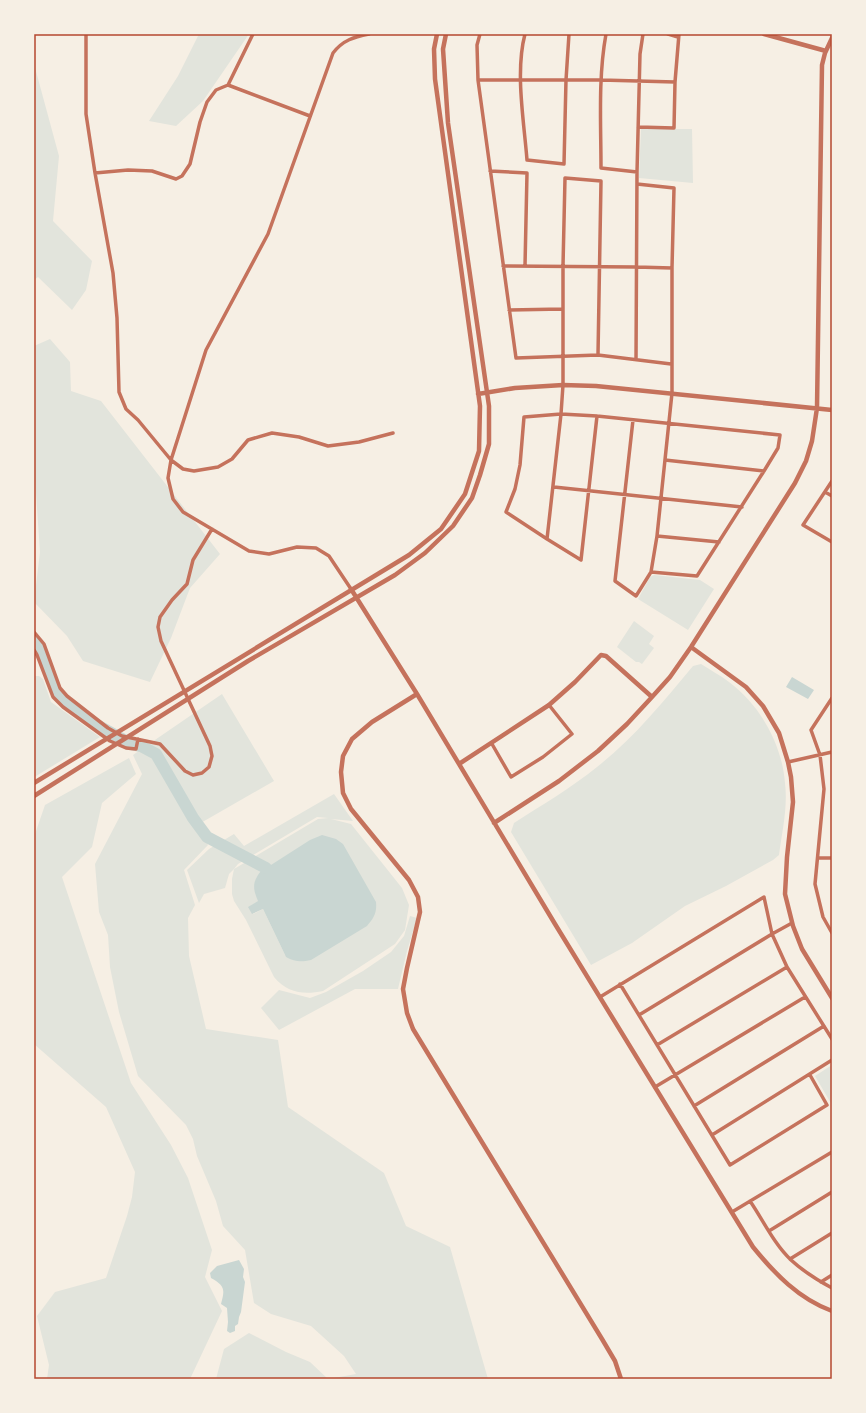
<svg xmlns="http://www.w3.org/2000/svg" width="866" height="1413" font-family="Rubik,sans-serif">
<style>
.green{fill:#e2e4dc;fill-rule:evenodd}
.water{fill:#c9d6d2}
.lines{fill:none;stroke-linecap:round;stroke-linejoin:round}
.river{stroke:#c9d6d2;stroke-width:12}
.minor{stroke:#c5725c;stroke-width:3.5}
.tertiary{stroke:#c5725c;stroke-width:4.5}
.neatline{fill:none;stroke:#b5482f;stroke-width:1.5}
</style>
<rect width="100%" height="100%" fill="#f6efe4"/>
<path class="green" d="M199 34H249L203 101 176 126 149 121 178 76Z
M34 64 59 156 53 221 92 261 86 290 72 310 38 277 34 280Z
M641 129H692L693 183 639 178Z
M50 339 70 362 71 391 101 401 220 554 190 588 171 638 150 682 83 661 67 636 34 602 40 552 35 478 34 477V346Z
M654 575 700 580 714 589 688 630 638 599 650 577Z
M634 621 654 636 649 644 654 648 642 664 639 662H636L617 647Z
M701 664C710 670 720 675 729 682 760 705 782 744 785 783 788 807 782 832 779 855L773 860 726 886 685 906 632 943 591 965 511 832 514 823C542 805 571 788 597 767 634 738 663 702 693 666Z
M34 676H39L43 679 51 702 100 737 36 776 34 775Z
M222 694 274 781 199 824 208 845 184 870 195 905 188 918 189 956 206 1029 278 1040 288 1107 384 1173 406 1226 450 1247 488 1379H216L224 1349 249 1333 286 1352 310 1362 328 1379 356 1374 344 1356 311 1326 271 1314 254 1303 245 1250 223 1226 216 1201 197 1156 193 1139 186 1125 138 1076 119 1012 110 967 108 935 99 912 95 864 142 774 133 755Z
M129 758 136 774 102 803 92 847 62 877 131 1083 171 1145 188 1178 212 1250 205 1277 222 1311 190 1379H47L49 1365 37 1316 55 1292 106 1278 127 1216 132 1197 135 1172 106 1107 34 1044V837L45 805Z
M334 794 353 821 331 819 351 824 402 888 409 905 405 930 395 944 323 991C304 995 287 993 274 977L246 920 234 901 232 894V879L234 869 229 874 225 888 204 894 199 903 187 870 209 849 234 834 244 846ZM317 817 328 818 318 819 234 869 238 864ZM260 872 286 957 263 909 253 914 249 907 259 901C256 889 252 883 260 872Z
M410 916 417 918 407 951 398 989H355L279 1030 261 1008 279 990 310 998 326 992 363 971 391 952 404 936Z
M832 1065V1105L815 1076Z"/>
<path class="water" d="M792 677 814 690 808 699 786 687Z
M322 835 336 839 343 844 376 902C377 913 374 918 367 926L311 960C301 962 295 962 286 957L263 909 252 914 248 907 258 901C253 889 252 883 260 872L310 840Z
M239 1260 244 1269 243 1277 245 1282 241 1312 239 1317 238 1324 235 1326V1331L230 1333 227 1331 228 1322 227 1308 221 1304C225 1289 225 1286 211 1278L210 1273 217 1266Z"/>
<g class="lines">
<path class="river" d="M34 641 43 656 57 694 78 712 95 724 131 744 141 746 156 754 193 818 207 837 266 868"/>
<path class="minor" d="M86 34V114L95 173 113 273 117 318 119 392 126 409 138 420 171 460 183 469 194 471 218 467 232 459 248 440 272 433 299 437 328 446 359 442 393 433
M480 34 477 45 478 80 516 358 598 355 671 364
M525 34C515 72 524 121 527 160L564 164 566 80 569 34
M606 34C598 78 601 124 601 168L637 172
M668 34 678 37
M478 80H601L675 82
M228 85 310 116
M638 127 674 128 675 82 679 34
M490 171 527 173 525 266
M95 173 128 170 152 171 176 179 182 176 190 164 200 122 207 102 216 90 228 85 253 34
M503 266 636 267 672 268
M509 310 563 309
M598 355 601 181 565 178 563 266V385L561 414 547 539 506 512 515 489 520 465 524 417 561 414 597 416 780 435 778 448 764 471 697 576 651 572
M636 360 637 172 640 54 643 34
M633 420 615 581 636 596 651 572 657 536 672 393V268L674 188 637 184
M665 460 764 471
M832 481 803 525 832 542
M554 487 742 507
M825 492 832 496
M657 536 719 542
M547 539 581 560 597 416
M351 589 329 556 316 548 297 547 269 554 249 551 183 512 173 499 168 478 171 460 206 350 268 234 333 53C343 40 354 37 369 34
M34 632 44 644 60 688 67 696 108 728 122 736 160 744 185 771 193 775 202 773 209 767 212 756 210 746 161 641 158 627 160 617 172 600 187 584 193 560 212 529
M34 650 37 655 53 697 63 707 110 741 126 748 136 749 138 739
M832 698 811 730 820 755 824 789 815 884 823 917 832 933
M492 744 511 777 543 757 572 734 549 705
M788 762 832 752
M819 858H832
M620 984 730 1165 827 1105 810 1075
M600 997 764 897 772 934 787 967 832 1039
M639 1015 772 934 792 923
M657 1045 787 967
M655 1087 805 997
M694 1106 824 1026
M712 1135 832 1060
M750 1201C763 1220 774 1244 791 1260 803 1271 817 1280 832 1288
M732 1212 832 1152
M769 1231 832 1192
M790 1259 832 1233
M821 1282 832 1275"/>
<path class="tertiary" d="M764 34 826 51
M478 394 515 388 563 385 596 386 832 410
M351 589 417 694 555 924 753 1247C775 1274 799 1299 832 1311
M691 647 746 687 763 706 779 733 788 762 791 777 793 802 787 857 785 894 793 926 802 949 832 998
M417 694 372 722 352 739 343 756 341 772 343 793 351 809 409 880 418 897 420 912 407 968 403 989 407 1013 413 1029 602 1339 615 1361 621 1379
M459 764 549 705 575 682 601 655 606 656 652 697
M34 783 409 555 441 529 465 494 479 451 480 406 435 79 434 49 437 34
M34 796 248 661 395 575 425 553 453 526 472 498 480 475 489 444V406L448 123 443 49 446 34
M494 823 559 781 598 751 627 724 652 697 670 677 691 647 795 483 806 461 812 441 817 408 822 65 825 53 832 38"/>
</g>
<rect width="866" height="1413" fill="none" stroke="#f6efe4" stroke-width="70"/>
<rect x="35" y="35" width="796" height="1343" class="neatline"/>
</svg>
